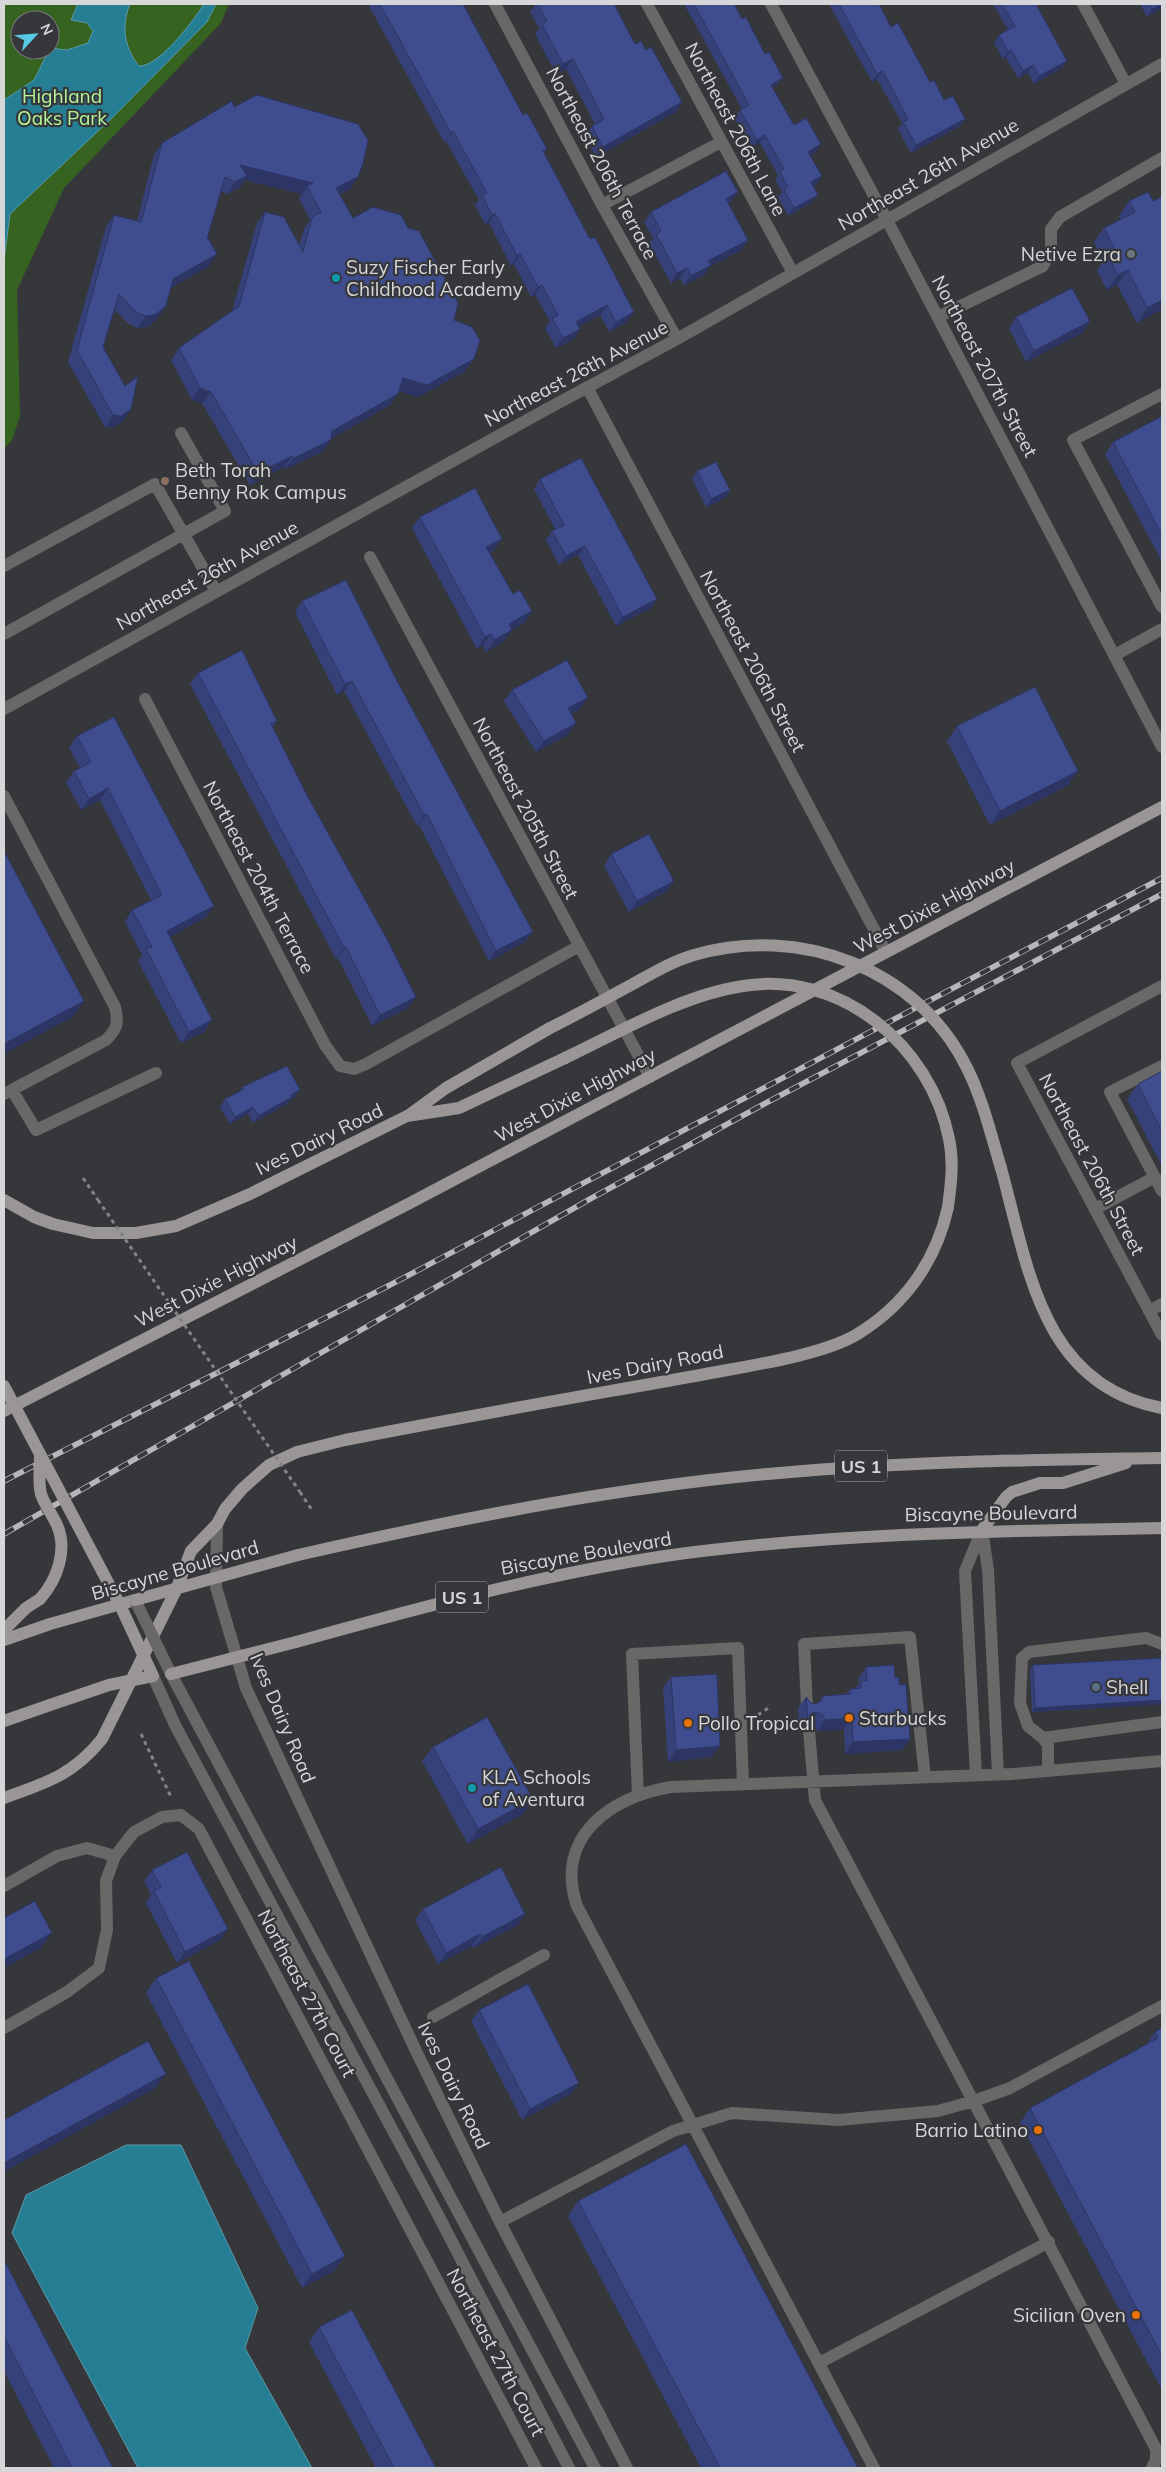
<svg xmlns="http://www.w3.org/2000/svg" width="1166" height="2472" font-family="Mulish,sans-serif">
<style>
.green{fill:#376321;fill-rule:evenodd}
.water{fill:#257e93;stroke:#5a99a8}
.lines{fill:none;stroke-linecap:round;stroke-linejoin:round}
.path{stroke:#838487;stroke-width:3;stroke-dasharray:4 4;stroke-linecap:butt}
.minor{stroke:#6a6767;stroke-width:12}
.major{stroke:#9b9696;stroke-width:12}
.rail-casing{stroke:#b7b7ba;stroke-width:5.5}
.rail{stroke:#36373b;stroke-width:4;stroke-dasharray:11;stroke-linecap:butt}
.path-bridge{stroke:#838487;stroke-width:3;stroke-dasharray:4 4;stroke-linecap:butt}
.minor-bridge{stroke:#6a6767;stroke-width:12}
.major-bridge{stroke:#9b9696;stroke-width:12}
.wall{fill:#364179}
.shaded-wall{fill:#2c3563}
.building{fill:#3f4c8d;stroke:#2c3563}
.worship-dot{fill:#6b7280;stroke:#36373b;stroke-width:2}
.culture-dot{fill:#0f9aa8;stroke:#36373b;stroke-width:2}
.education-dot{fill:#8d6e63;stroke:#36373b;stroke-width:2}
.service-dot{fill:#5c6f8a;stroke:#36373b;stroke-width:2}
.food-dot{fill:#e8710a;stroke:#36373b;stroke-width:2}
.labels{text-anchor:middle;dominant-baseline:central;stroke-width:4.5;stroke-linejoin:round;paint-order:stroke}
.shield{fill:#36373b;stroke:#a7a7aa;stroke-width:1}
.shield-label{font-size:18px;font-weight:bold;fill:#d7d7da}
.park-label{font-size:19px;fill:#b4f598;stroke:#36373b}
.street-label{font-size:19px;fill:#d7d7da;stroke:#36373b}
.poi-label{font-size:19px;fill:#d7d7da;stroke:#36373b;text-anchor:start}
</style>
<rect width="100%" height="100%" fill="#36373b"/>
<path class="green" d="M4 4H229L221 23 64 188 17 290 20 416 12 440 4 449ZM20 20H50V50H20Z"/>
<path class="water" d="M78 4H130C121 26 124 47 139 66 159 67 194 20 204 4H216L207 22 114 116 10 214 4 261V100L34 80 50 48 67 50 88 43 93 31 87 23 71 20Z
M126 2145H181L258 2308 245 2348 312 2468H138L12 2233 26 2195Z"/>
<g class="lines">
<path class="path" d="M83 1178 98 1200
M300 1492 312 1510
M758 1715 770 1707
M141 1734 172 1799"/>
<path class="minor" d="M495 4 602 205 677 339
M647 4 793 273
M771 4 887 220 1162 747
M1083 4 1126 84
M602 205 721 142
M938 317 1043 266 1051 251V229L1060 217 1162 158
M587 387 886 952
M1162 394 1073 440 1162 607
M370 557 650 1077
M4 566 155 484 216 591
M4 634 225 511 181 433
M1115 655 1162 629
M145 699 325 1045 340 1066 354 1069 366 1064 579 946
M4 709 547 409 677 339 1162 64
M4 796 115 1007C119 1023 117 1029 106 1040L4 1094
M1162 986 1017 1063 1162 1335
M1162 1066 1110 1092 1162 1191
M12 1090 36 1130 156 1073
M1095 1209 1155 1177
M1149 1311 1162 1304
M217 1524 216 1587 246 1688 416 2051 500 2222 627 2468
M982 1530 988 1570 998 1774
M171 1674 595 2468
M153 1676 175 1725 435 2209 569 2468
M807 1707 804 1644 910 1637 925 1777
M809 1731 815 1800 1156 2449V2460L1152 2468
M1043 1738 1162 1722
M1048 1770V1745L1043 1738 1028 1726 1020 1703 1022 1658 1029 1652 1146 1638 1162 1644
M976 1775 965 1571 982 1530
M638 1795 632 1654 738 1648 743 1784
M4 1886 57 1856 87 1848 115 1856
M433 2017 544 1955
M4 2028 67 1992 99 1968 107 1930 106 1881 115 1856 134 1832 162 1817 181 1815 199 1829 536 2468
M500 2222 673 2131 732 2113 838 2120 938 2111 974 2101 1010 2088 1162 2006
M819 2363 1049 2242
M874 2468 577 1906C554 1838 609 1797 671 1787L1012 1774 1162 1761"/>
<path class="major" d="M409 1115 446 1088 550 1028
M1001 1168C1028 1266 1041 1386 1162 1408
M4 1200 34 1217 53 1224 93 1233H136L176 1226 250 1194 407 1116 459 1108 565 1058
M4 1411 410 1203 1162 807
M982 1530 1006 1497 1012 1492 1040 1483H1063L1126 1463
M298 1555C465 1517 632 1484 803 1471 923 1461 1042 1460 1162 1458
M4 1630 26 1608 40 1599
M4 1640 50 1624 135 1600
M296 1642C418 1608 540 1575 665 1556 830 1533 996 1531 1162 1528
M4 1721 50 1705
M4 1798C46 1783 73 1775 102 1739L176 1590 191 1551 217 1524 225 1509 242 1489 269 1465 297 1452 345 1440C461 1417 578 1397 695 1376 739 1367 818 1357 856 1335 904 1306 936 1262 948 1207"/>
<g class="rail-casing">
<path id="rail" d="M4 1481 390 1285 1162 878
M4 1534 590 1199 764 1104 1162 894"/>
</g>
<use href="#rail" class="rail"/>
<path class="path-bridge" d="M98 1200 300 1492"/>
<path class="minor-bridge" d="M135 1600 171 1674"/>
<path class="major-bridge" d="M550 1028C578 1014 605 999 633 984 653 973 673 961 694 955 799 924 918 968 967 1068 983 1100 991 1135 1001 1168
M565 1058C620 1032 682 995 743 986 841 970 931 1046 949 1139 954 1162 951 1184 948 1207
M4 1386 120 1605 153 1676 109 1685 50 1705
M40 1599C57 1580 68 1550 57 1525 52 1514 44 1504 41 1494 38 1483 40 1467 40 1455
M135 1600 298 1555
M171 1674 296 1642"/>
</g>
<path class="wall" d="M368 4H463L523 115 547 149 544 153 627 322 609 332 600 315 579 326 580 329 574 339 556 348 545 328 550 321 535 295 531 297 514 264 511 266 489 223 485 224 475 205 479 200 446 141 444 142Z
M536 4H614L635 44 646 50 682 102 676 112 596 157 585 135 592 126 595 124 566 69 556 74 535 34 539 28 530 12Z
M684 4H734L777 85 772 88 794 125 816 152 810 155 817 184 813 186 812 202 788 216 778 197 782 192 775 180 778 175 760 143 751 148 734 118 740 110 742 109Z
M829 4H879L891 27 930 82 944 100 965 119 960 126 911 153 898 129 902 123 877 79 872 82Z
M993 4H1036L1062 68 1034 84 1028 73 1018 78 1006 58 1003 59 994 43 999 35 1008 30Z
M1140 4H1162L1147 17Z
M234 107 350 189 339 194 353 218 454 320 465 371 418 397 399 391 398 394 390 405 331 439 322 452 286 469 284 467 250 485 202 403 192 400 171 360 179 348 232 311 257 223 265 212 299 246 304 229 310 220 299 198 302 194 245 180 239 188 227 194 221 191 207 239 209 266 171 288 158 318 147 327 137 328 129 324 114 309 103 347 131 409 123 421 113 428 105 427 68 362 106 227 114 215 137 221 154 155 162 143Z
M738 192 731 201 728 203 748 240 741 250 709 267 704 275 684 285 680 278 671 283 649 243 653 238 644 222 651 212Z
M1162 197V309L1137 323 1117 285 1107 290 1097 271 1103 262 1094 242 1104 228 1120 219 1119 216 1129 201H1153Z
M1016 317 1090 321 1082 333 1026 362 1009 328Z
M1162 416V562L1105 454 1113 442Z
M697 471 730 490 725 498 706 507 692 479Z
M540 479 651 608 616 626 578 555 559 565 546 540 552 531 555 529 534 489Z
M420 517 494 550 490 553 513 594 532 611 524 623 512 629 504 641 486 652 483 645 477 649 412 528Z
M302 601 525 942 489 961 419 825 417 826 344 691 337 695 295 612Z
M198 673 277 721 273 727 408 1008 372 1026 338 958 336 959 190 684Z
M512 690 580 709 571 714 568 735 536 752 504 701Z
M957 726 1067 786 990 825 947 741Z
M77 736 214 906 206 917 170 937 212 1020 204 1032 181 1043 138 961 142 955 125 922 132 910 151 900 100 800 81 810 66 782 74 771 80 768 69 748Z
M611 854 674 881 666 892 629 912 604 866Z
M1162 1071V1166L1127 1099 1138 1084Z
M242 1087 300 1090 295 1097 290 1100 287 1104 253 1123 248 1114 230 1124 220 1107 225 1099 240 1091Z
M1162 1658V1704L1032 1712 1030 1670 1033 1665Z
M866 1667 895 1678 899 1685 910 1739 902 1750 845 1754 844 1729 817 1731 815 1726 809 1723 805 1724 800 1732 798 1708 806 1697 811 1703 816 1704 819 1702 823 1696 846 1694 850 1689H855L859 1683V1678Z
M671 1677 712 1757 668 1762 663 1688Z
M433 1747 523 1814 468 1844 422 1761Z
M152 1870 220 1940 177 1963 146 1903 151 1894 144 1881Z
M423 1909 518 1925 474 1948 472 1946 438 1964 415 1920Z
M156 1978 345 2256 334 2271 302 2288 146 1993Z
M479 2010 579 2083 571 2094 522 2120 471 2021Z
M1162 2028V2390L1020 2123 1030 2108 1147 2044 1155 2032Z
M578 2201 858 2468H701L568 2216Z
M4 2260 113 2468H54L4 2371Z
M319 2327 436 2468H376L309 2342Z"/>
<path class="shaded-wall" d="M1162 4V8L1147 17 1152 9Z
M1011 50 1006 58 1003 59 1008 52Z
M573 59 566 69 556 74 563 64Z
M1067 61 1062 68 1034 84 1039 76Z
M1033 65 1028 73 1018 78 1023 71Z
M883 71 877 79 872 82 877 74Z
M783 78 777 85 765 92 771 85Z
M682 102 676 112 596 157 603 147Z
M965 119 960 126 911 153 916 145Z
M453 131 446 141 444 142 451 133Z
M765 135 760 143 751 148 757 140Z
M821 144 816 152 803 159 808 152Z
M240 165 313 183 307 186 302 194 245 180 239 188 227 194 235 182Z
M822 176 817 184 805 190 811 182Z
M358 177 350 189 328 200 336 188Z
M738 192 731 201 719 208 726 199Z
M818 195 812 202 788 216 794 208Z
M495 213 489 223 485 224 492 215Z
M748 240 741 250 709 267 704 275 684 285 691 276 708 261Z
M217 254 209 266 165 291 173 279Z
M520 254 514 264 511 266 517 256Z
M687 268 680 278 671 283 677 273Z
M1128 270 1117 285 1107 290 1118 275Z
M542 285 535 295 531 297 538 287Z
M1162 300V309L1137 323 1147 308Z
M607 305 600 315 570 331 576 322Z
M166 306 158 318 147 327 137 328 146 316Z
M634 312 627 322 609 332 616 322Z
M1090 321 1082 333 1026 362 1034 351Z
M580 329 574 339 556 348 563 338Z
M474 359 465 371 418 397 395 390 403 378Z
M200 388 211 392 202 403 192 400Z
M398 394 390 405 324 443 332 431Z
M131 409 123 421 113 428 105 427 113 415Z
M331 440 322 452 286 469 294 458Z
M292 456 284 467 250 485 258 473Z
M730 490 725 498 706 507 711 499Z
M502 539 494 550 479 559 486 547Z
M585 546 578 555 559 565 566 556Z
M657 599 651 608 616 626 623 617Z
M532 611 524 623 501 635 509 624Z
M512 630 504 641 486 652 494 640Z
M491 634 483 645 477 649 485 637Z
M352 681 344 691 337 695 345 684Z
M588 698 580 709 560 720 568 708Z
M576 723 568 735 536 752 544 741Z
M1078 771 1067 786 990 825 1000 811Z
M108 788 100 800 81 810 89 799Z
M427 814 419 825 417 826 424 815Z
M674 881 666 892 629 912 637 901Z
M214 906 206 917 159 943 167 931Z
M533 932 525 942 489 961 496 951Z
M346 947 338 958 336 959 344 948Z
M416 997 408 1008 372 1026 380 1015Z
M84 1001 74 1016 4 1054V1044Z
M212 1020 204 1032 181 1043 189 1032Z
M300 1090 295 1097 290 1100 287 1104 253 1123 258 1116Z
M253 1107 248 1114 230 1124 235 1117Z
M1162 1700V1704L1032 1712 1035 1708Z
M817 1712 809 1723 805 1724 812 1713Z
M852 1718 844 1729 817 1731 825 1720Z
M910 1739 902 1750 845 1754 853 1742Z
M720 1746 712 1757 668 1762 676 1750Z
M533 1799 523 1814 468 1844 478 1829Z
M525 1914 518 1925 474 1948 482 1937Z
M228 1929 220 1940 177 1963 185 1952Z
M52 1933 41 1948 4 1968V1959Z
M480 1934 472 1946 438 1964 446 1953Z
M166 2074 156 2088 4 2172V2163Z
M579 2083 571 2094 522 2120 530 2109Z
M345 2256 334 2271 302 2288 312 2274Z"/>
<path class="building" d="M380 4H463L523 115 527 113 547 149 543 151 590 239 595 237 634 312 616 322 607 305 576 322 580 329 563 338 552 318 558 315 542 285 538 287 520 254 517 256 495 213 492 215 482 195 487 193 453 131 451 133Z
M538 4H614L635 44 641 41 646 50 651 47 682 102 603 147 592 126 604 119 573 59 563 64 542 24 547 21Z
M694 4H734L742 19 746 17 765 54 769 52 783 78 771 85 794 125 806 118 821 144 808 152 822 176 811 182 818 195 794 208 784 190 788 187 780 172 784 169 765 135 757 140 740 110 749 105Z
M839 4H879L891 27 898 23 930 82 934 80 944 100 953 96 965 119 916 145 903 122 908 119 883 71 877 74Z
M1002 4H1036L1067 61 1039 76 1033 65 1023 71 1011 50 1008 52 999 35 1015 26Z
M1149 4H1162L1152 9Z
M257 95 358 124 368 140 363 164 358 177 336 188 353 218 373 207 401 215 408 228 419 231 458 303 454 320 472 327 480 340 474 359 427 385 403 378 398 394 332 431 331 440 294 458 292 456 258 473 211 392 200 388 179 348 239 306 265 212 284 217 303 252 312 217 321 212 307 186 313 183 240 165 247 176 235 182 225 177 207 239 208 238 217 254 173 279 166 306 155 315 146 316 137 313 119 294 103 347 125 386 138 376 131 409 121 416 113 415 77 350 114 215 141 222 162 143 232 101 234 107Z
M726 171 738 192 726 199 748 240 708 261 711 265 691 276 687 268 677 273 656 234 661 231 651 212Z
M1148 192 1153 201 1162 197V300L1147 308 1128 270 1118 275 1108 256 1116 251 1104 228 1135 212 1129 201Z
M1072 288 1090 321 1034 351 1016 317Z
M1162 416V535L1113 442Z
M581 458 657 599 623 617 585 546 566 556 552 531 564 525 540 479Z
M716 462 730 490 711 499 697 471Z
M475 488 502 539 486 547 513 594 520 590 532 611 509 624 512 630 494 640 491 634 485 637 420 517Z
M346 580 395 677 533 932 496 951 427 814 424 815 352 681 345 684 302 601Z
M242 650 277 721 271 724 308 797 388 941 416 997 380 1015 346 947 344 948 198 673Z
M567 660 588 698 568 708 576 723 544 741 512 690Z
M1035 687 1078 771 1000 811 957 726Z
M114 717 214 906 167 931 212 1020 189 1032 146 949 152 947 132 910 162 895 108 788 89 799 74 771 91 762 77 736Z
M649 834 674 881 637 901 611 854Z
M4 851 84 1001 4 1044Z
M287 1066 300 1090 291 1095 292 1097 258 1116 253 1107 235 1117 225 1099 244 1089 242 1087Z
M1162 1071V1131L1138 1084Z
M1162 1658V1700L1035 1708 1033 1665Z
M894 1665 895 1678 899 1677V1685L906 1684 910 1739 853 1742 852 1718 825 1720 823 1715 817 1712 812 1713 808 1720 806 1697 811 1703 816 1704 822 1700 823 1696 850 1694V1689L861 1688V1681L867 1680 866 1667Z
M717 1674 720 1746 676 1750 671 1677Z
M487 1717 533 1799 478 1829 433 1747Z
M187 1852 228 1929 185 1952 154 1891 161 1887 152 1870Z
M501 1867 525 1914 482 1937 480 1934 446 1953 423 1909Z
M35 1901 52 1933 4 1959V1918Z
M189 1961 345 2256 312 2274 156 1978Z
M528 1984 579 2083 530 2109 479 2010Z
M1162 2028V2356L1030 2108 1158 2038 1155 2032Z
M148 2041 166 2074 4 2163V2120Z
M686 2144 858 2468H720L578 2201Z
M4 2260 113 2468H72L4 2336Z
M352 2310 436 2468H394L319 2327Z"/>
<circle class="worship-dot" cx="1131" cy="254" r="5"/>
<g class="culture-dot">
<circle cx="336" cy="278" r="5"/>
<circle cx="472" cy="1788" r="5"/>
</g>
<circle class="education-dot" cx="165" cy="481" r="5"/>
<circle class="service-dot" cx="1096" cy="1687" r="5"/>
<g class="food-dot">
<circle cx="849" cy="1718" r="5"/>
<circle cx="688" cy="1723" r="5"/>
<circle cx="1038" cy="2130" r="5"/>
<circle cx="1136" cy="2315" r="5"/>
</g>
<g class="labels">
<g class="shield">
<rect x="835" y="1450.5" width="52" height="31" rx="4"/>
<rect x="436" y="1581.5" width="52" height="31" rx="4"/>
</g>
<g class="shield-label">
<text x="861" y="1466">US 1</text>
<text x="462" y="1597">US 1</text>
</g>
<g class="park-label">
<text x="62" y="96">Highland<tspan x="62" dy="22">Oaks Park</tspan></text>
</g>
<g class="street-label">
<text transform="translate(736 129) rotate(62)">Northeast 206th Lane</text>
<text transform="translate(602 163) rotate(62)">Northeast 206th Terrace</text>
<text transform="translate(928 174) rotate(-30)">Northeast 26th Avenue</text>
<text transform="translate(985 366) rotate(62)">Northeast 207th Street</text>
<text transform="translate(576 373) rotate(-28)">Northeast 26th Avenue</text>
<text transform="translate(207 575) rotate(-29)">Northeast 26th Avenue</text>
<text transform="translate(753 661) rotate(62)">Northeast 206th Street</text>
<text transform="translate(526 808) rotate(62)">Northeast 205th Street</text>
<text transform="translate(259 877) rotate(62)">Northeast 204th Terrace</text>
<text transform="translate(934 906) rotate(-28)">West Dixie Highway</text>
<text transform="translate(575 1095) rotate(-28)">West Dixie Highway</text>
<text transform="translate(319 1139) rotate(-26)">Ives Dairy Road</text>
<text transform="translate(1092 1164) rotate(62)">Northeast 206th Street</text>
<text transform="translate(216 1281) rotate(-27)">West Dixie Highway</text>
<text transform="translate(655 1364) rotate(-11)">Ives Dairy Road</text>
<text transform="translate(991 1513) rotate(-1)">Biscayne Boulevard</text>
<text transform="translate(586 1553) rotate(-10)">Biscayne Boulevard</text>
<text transform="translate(175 1570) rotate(-16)">Biscayne Boulevard</text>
<text transform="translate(283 1718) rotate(67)">Ives Dairy Road</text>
<text transform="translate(307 1993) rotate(62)">Northeast 27th Court</text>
<text transform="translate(454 2085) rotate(64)">Ives Dairy Road</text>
<text transform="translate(496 2352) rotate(62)">Northeast 27th Court</text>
</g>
<g class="poi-label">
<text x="1121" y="254" text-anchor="end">Netive Ezra</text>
<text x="346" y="267">Suzy Fischer Early<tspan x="346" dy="22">Childhood Academy</tspan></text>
<text x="175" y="470">Beth Torah<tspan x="175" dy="22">Benny Rok Campus</tspan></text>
<text x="1106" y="1687">Shell</text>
<text x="859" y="1718">Starbucks</text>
<text x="698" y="1723">Pollo Tropical</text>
<text x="482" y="1777">KLA Schools<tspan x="482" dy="22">of Aventura</tspan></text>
<text x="1028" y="2130" text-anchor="end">Barrio Latino</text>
<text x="1126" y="2315" text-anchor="end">Sicilian Oven</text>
</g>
</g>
<rect width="1166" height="2472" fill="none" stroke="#d7d7da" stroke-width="10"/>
<g transform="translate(35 35) rotate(64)"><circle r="24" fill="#36373b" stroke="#76777b"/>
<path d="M0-4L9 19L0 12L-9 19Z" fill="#57c9e3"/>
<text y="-8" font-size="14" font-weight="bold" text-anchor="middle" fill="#d7d7da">N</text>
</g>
</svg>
